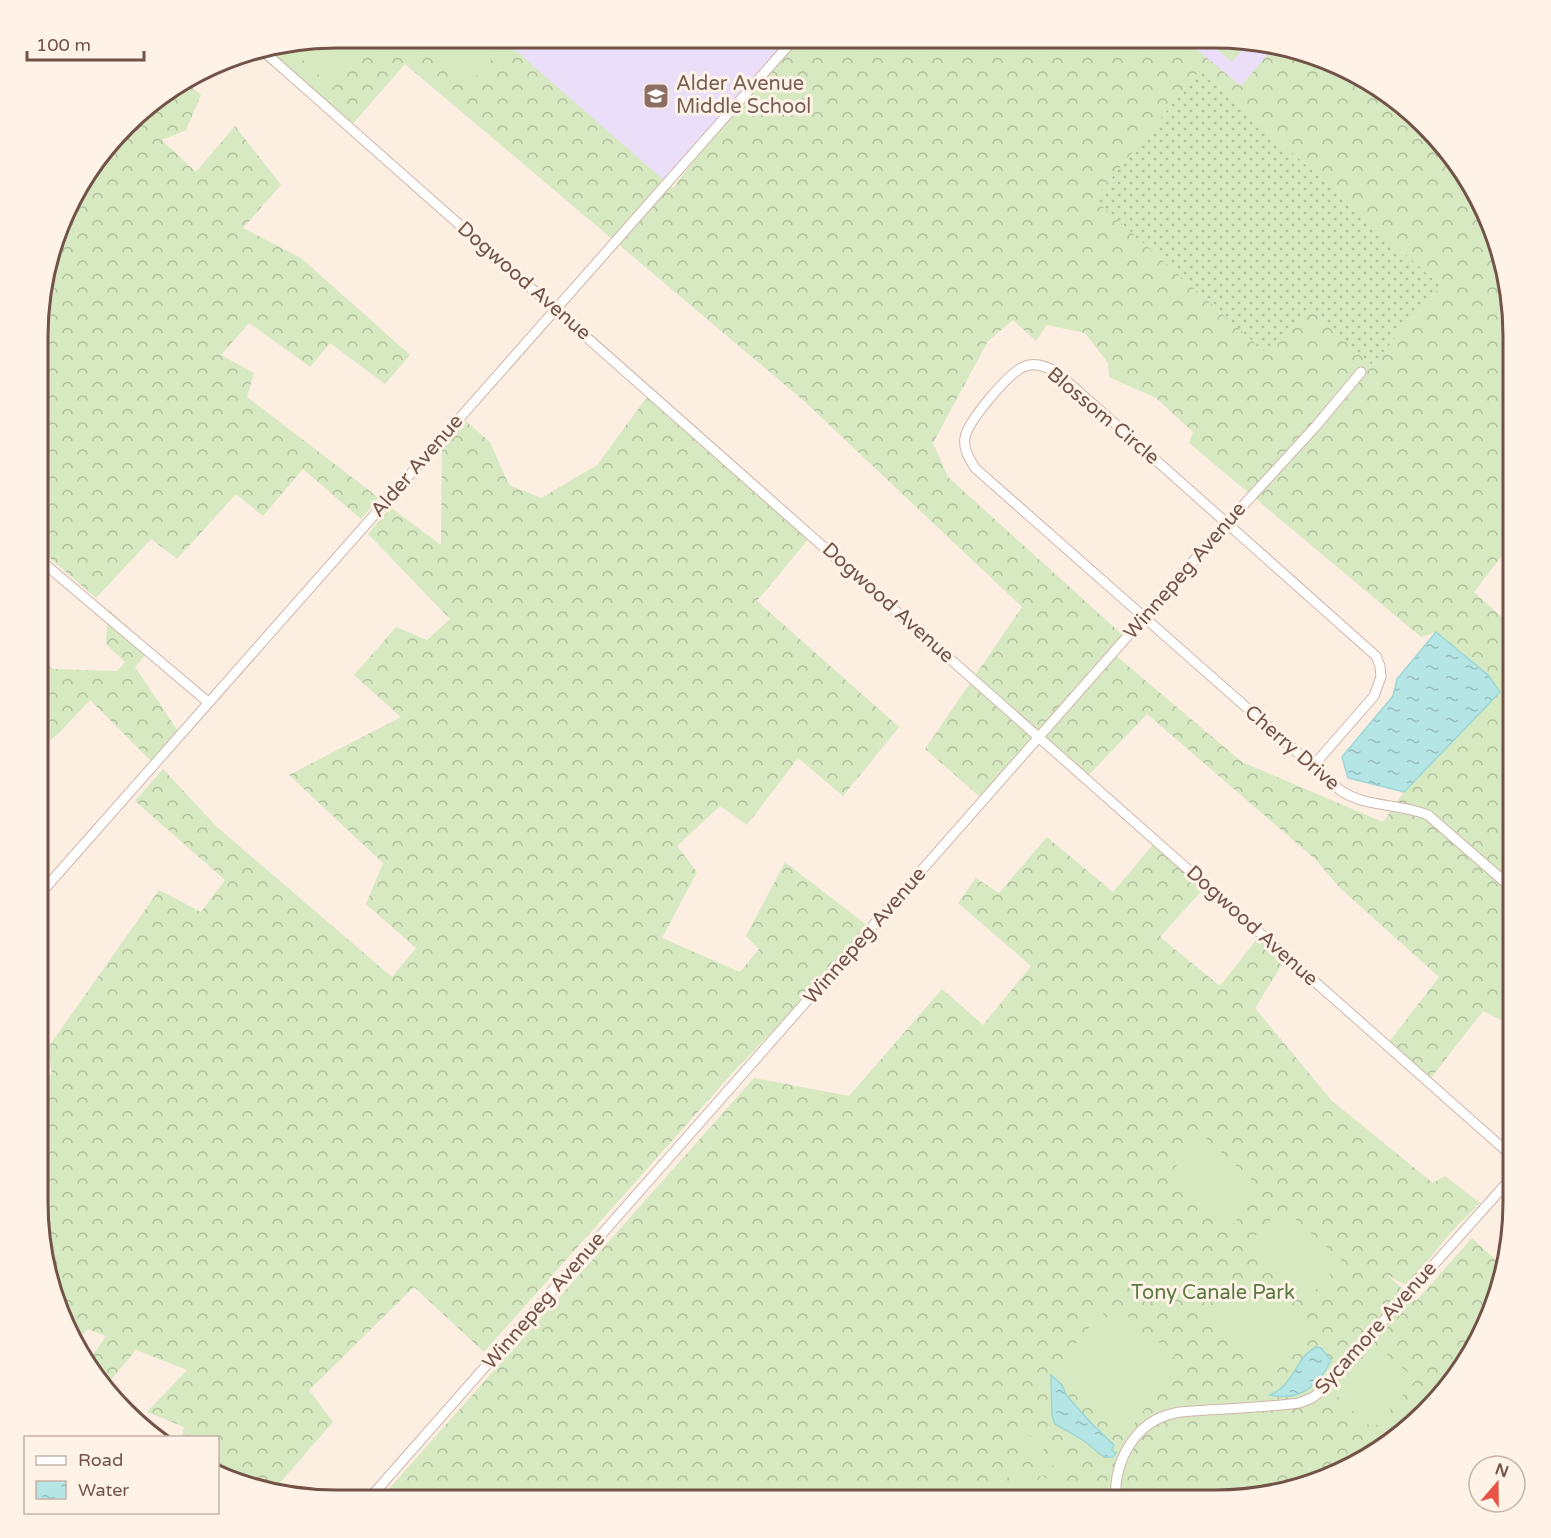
<svg xmlns="http://www.w3.org/2000/svg" width="1551" height="1538" font-family="'Varela Round',sans-serif">
<style>
.education{fill:#ebdef8}
.grass{fill:url(#grass-dots)}
.forest{fill:url(#forest-crowns);fill-rule:evenodd}
.garden{fill:#d6e9c0}
.water{fill:url(#water-ripples);stroke:#9cd6d7;stroke-width:1.5}
.lines{fill:none;stroke-linecap:round;stroke-linejoin:round}
.minor-casing{stroke:#cfb6ab;stroke-width:11}
.minor{stroke:#fff;stroke-width:9}
.labels{text-anchor:middle;dominant-baseline:central;stroke-width:6;stroke-linejoin:round;paint-order:stroke}
.education-label{font-size:20px;fill:#785e54;stroke:#fff3e7;text-anchor:start}
.street-label{font-size:20px;fill:#735248;stroke:#fff3e7}
.park-label{font-size:20px;fill:#597940;stroke:#fff3e7}
.rim{fill:none;stroke:#735248;stroke-width:3}
</style>
<defs>
<pattern id="grass-dots" width="8" height="8" patternUnits="userSpaceOnUse" patternTransform="scale(1.5)"><rect width="8" height="8" fill="#d6e9c0"/><path d="M2 2h.1M6 6h.1" fill="none" stroke="#b2bf9e" stroke-width="1.8" stroke-linecap="round"/></pattern>
<pattern id="forest-crowns" width="20" height="18" patternUnits="userSpaceOnUse" patternTransform="scale(1.5)"><rect width="20" height="18" fill="#d6e9c0"/><path d="M2 6a3 3 0 1 1 6 0M12 15a3 3 0 1 1 6 0" fill="none" stroke="#b2bf9e"/></pattern>
<pattern id="water-ripples" width="26" height="14" patternUnits="userSpaceOnUse" patternTransform="scale(1.5)"><rect width="26" height="14" fill="#b6e5e5"/><path d="M2 4q2-2 4 0t4 0M15 11q2-2 4 0t4 0" fill="none" stroke="#98bcbc"/></pattern>
</defs>
<rect width="100%" height="100%" fill="#fceee1"/>
<path class="education" d="M336 38 794 39 667 183 480 127 405 64 348 129Z
M1173 40H1253L1277 48 1238 96Z"/>
<path class="grass" d="M1200 70 1441 286 1372 365 1308 308 1267 354 1094 199Z"/>
<path class="forest" d="M336 38H525L515 50 673 188 748 91 795 39 1185 40 1241 86 1274 47 1364 78 1452 155 1498 240 1513 317V547L1510 545 1474 592 1513 627V1026L1483 1011 1427 1083 1386 1046 1439 977 1340 888 1315 859 1147 714 1084 780 1039 741 985 801 925 749 1022 607 804 401 405 64 348 129 253 51ZM1200 70 1441 286 1372 365 1308 308 1267 354 1094 199ZM1013 320 1036 341 1047 325 1085 333 1108 363 1109 377 1156 398 1193 432 1189 443 1421 637 1436 632 1500 691 1404 792 1383 822 1242 762 1114 654 1126 638 948 477 933 443 988 341Z
M190 82 189 85 201 95 186 130 162 140 196 172 235 126 281 185 243 228 301 258 410 355 385 384 330 343 310 367 249 323 221 355 254 373 247 397 379 498 361 519 303 469 263 516 236 494 177 559 151 539 96 598 42 551 43 278 77 187 140 111Z
M649 394 810 537 757 601 899 727 843 796 798 758 747 825 720 806 677 846 697 872 662 938 740 972 759 949 746 936 785 862 873 930 735 1070 484 1352 414 1287 309 1390 333 1422 272 1492 259 1490 218 1473V1438L182 1437 184 1427 147 1412 187 1370 136 1350 104 1388 99 1383 88 1362 106 1336 88 1329 76 1341 53 1298 38 1221 39 1085 52 1073 47 1049 159 890 201 912 225 880 135 801 163 769 217 827 392 977 416 948 366 904 383 863 289 775 401 717 354 675 396 627 427 640 450 619 368 534 390 507 441 545 442 438 460 416 490 442 509 485 541 498 597 465Z
M108 609 151 648 135 667 180 734 155 765 90 700 59 733 41 748V660L53 669 117 671 125 662 106 644Z
M1047 837 1113 892 1155 842 1205 887 1160 937 1220 986 1260 935 1286 958 1255 1008 1332 1101 1433 1183 1445 1176 1480 1203 1453 1230 1407 1286 1386 1274 1416 1301 1472 1238 1501 1265 1483 1334 1440 1398 1396 1439 1311 1485 1234 1500H379L754 1078 849 1096 942 989 983 1025 1031 966 958 903 976 878 999 893Z"/>
<path class="garden" d="M336 38H381L333 88 288 46Z
M411 38H479L496 54 494 57 500 58 501 62 496 66 492 59 466 88Z
M1205 40H1250L1232 62Z
M1203 1136 1263 1190 1229 1228 1169 1174Z
M1282 1207 1342 1261 1308 1298 1248 1244Z
M1244 1276 1304 1330 1270 1368 1210 1314Z
M1117 1307 1142 1328 1134 1339 1142 1345 1150 1335 1175 1355 1167 1365 1173 1370 1131 1428 1127 1432 1121 1433 1051 1375 1101 1312 1108 1318Z
M1380 1348 1416 1380 1373 1429 1337 1396Z
M1424 1388 1438 1400 1396 1439 1389 1443 1381 1436Z
M1022 1432 1046 1444 1039 1459 1015 1447Z
M1054 1448 1078 1460 1071 1475 1047 1463Z
M1009 1459 1033 1472 1026 1486 1001 1474Z
M1041 1475 1065 1488 1059 1500H1053L1033 1490Z"/>
<path class="water" d="M1436 632 1488 675 1500 692 1404 792 1348 778 1342 757 1393 696 1397 679Z
M1316 1347 1321 1348 1331 1360C1319 1385 1300 1402 1270 1395 1295 1384 1296 1357 1316 1347Z
M1051 1375 1062 1385 1066 1395 1093 1425 1114 1445 1112 1450 1116 1453 1113 1457H1104L1083 1440 1055 1424 1052 1416Z"/>
<g class="lines">
<g class="minor-casing">
<path id="minor" d="M262 50 1513 1157
M47 566 208 702
M1313 766 1374 696 1381 677 1380 666 1376 656 1058 373C1048 367 1035 361 1023 367 1008 374 967 422 965 438 963 449 969 458 975 468L1340 790C1365 808 1400 803 1428 815L1513 889
M40 894 794 39
M368 1500 1227 523 1316 426 1361 372
M1116 1500C1113 1462 1135 1421 1175 1413 1185 1411 1197 1411 1207 1410 1238 1408 1268 1407 1299 1403L1312 1398 1321 1391 1513 1176"/>
</g>
<use href="#minor" class="minor"/>
</g>
<defs>
<g id="school-square" transform="scale(1.35)"><rect x="-9" y="-9" width="18" height="18" rx="4" fill="#8d6e63" stroke="#fff3e7"/><path d="M0-5L7-2L0 1L-7-2ZM-4 1L0 2.5L4 1V4Q0 6-4 4Z" fill="#fff"/></g>
</defs>
<g fill-rule="evenodd">
<use href="#school-square" x="656" y="96"/>
</g>
<g class="labels">
<g class="education-label">
<text x="676" y="84">Alder Avenue<tspan x="676" dy="23">Middle School</tspan></text>
</g>
<g class="street-label">
<text transform="translate(524 281) rotate(41)">Dogwood Avenue</text>
<text transform="translate(1103 416) rotate(40)">Blossom Circle</text>
<text transform="translate(417 466) rotate(-49)">Alder Avenue</text>
<text transform="translate(1185 571) rotate(-49)">Winnepeg Avenue</text>
<text transform="translate(888 603) rotate(42)">Dogwood Avenue</text>
<text transform="translate(1292 748) rotate(41)">Cherry Drive</text>
<text transform="translate(1252 926) rotate(42)">Dogwood Avenue</text>
<text transform="translate(865 936) rotate(-49)">Winnepeg Avenue</text>
<text transform="translate(544 1301) rotate(-49)">Winnepeg Avenue</text>
<text transform="translate(1376 1328) rotate(-48)">Sycamore Avenue</text>
</g>
<g class="park-label">
<text x="1213" y="1293">Tony Canale Park</text>
</g>
</g>
<path d="M0 0H1551V1538H0ZM336 48H1215A288 288 0 0 1 1503 336V1202A288 288 0 0 1 1215 1490H336A288 288 0 0 1 48 1202V336A288 288 0 0 1 336 48Z" fill="#fff3e7" fill-rule="evenodd"/>
<path class="rim" d="M336 48H1215A288 288 0 0 1 1503 336V1202A288 288 0 0 1 1215 1490H336A288 288 0 0 1 48 1202V336A288 288 0 0 1 336 48Z"/>
<rect x="24" y="1436" width="195" height="78" fill="#fff3e7" stroke="#c7b3a7" stroke-width="1.5"/>
<rect x="36" y="1456" width="30" height="9" fill="#ffffff" stroke="#c7b3a7" stroke-width="1.5"/>
<text x="78" y="1466" font-size="18" fill="#735248">Road</text>
<rect x="36" y="1481" width="30" height="18" fill="url(#water-ripples)" stroke="#c7b3a7" stroke-width="1.5"/>
<text x="78" y="1496" font-size="18" fill="#735248">Water</text>
<g transform="translate(1497 1484) rotate(20)"><circle r="28" fill="#fff3e7" stroke="#c7b3a7" stroke-width="1.5"/>
<path d="M0-4.5L10 22L0 15L-10 22Z" fill="#e75445"/>
<text y="-9" font-size="16" font-weight="bold" text-anchor="middle" fill="#735248">N</text>
</g>
<path d="M27 51v9h117v-9" fill="none" stroke="#735248" stroke-width="3"/>
<text x="36" y="51" font-size="18" fill="#735248" stroke="#fff3e7" stroke-width="4.5" paint-order="stroke">100 m</text>
</svg>
